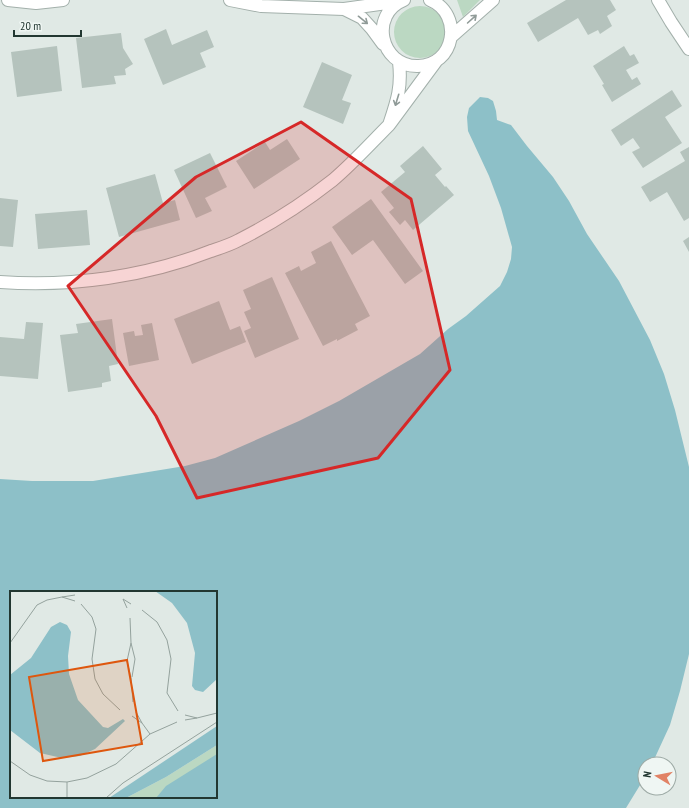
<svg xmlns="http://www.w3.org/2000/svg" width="689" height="808" font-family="'PT Sans Narrow',sans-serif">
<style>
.green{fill:#bbd8c2}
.water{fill:#8dc0c8;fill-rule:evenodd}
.building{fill:#b5c3bd}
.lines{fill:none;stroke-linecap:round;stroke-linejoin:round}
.minor-casing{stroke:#a3b0ab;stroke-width:14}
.minor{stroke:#fff;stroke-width:12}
.oneway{stroke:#909b98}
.marked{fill:#d62828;fill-opacity:0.2;stroke:#d62828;stroke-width:3;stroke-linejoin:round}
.inset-road{fill:none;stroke:#94a29d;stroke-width:1}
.view{fill:#de570e;fill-opacity:0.15;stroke:#de570e;stroke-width:2}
.inset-edge{fill:none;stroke:#223731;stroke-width:2}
</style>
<rect width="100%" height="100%" fill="#e0e9e5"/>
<path class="green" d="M457 0H480L463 17Z
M394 32a26 26 0 1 1 52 0a26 26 0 1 1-52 0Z"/>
<path class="water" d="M480 97 488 98 493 101 496 111 497 120 511 125 527 146 553 177 569 201 587 234 619 281 650 340 664 374 675 410 689 467V654L680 691 670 725 652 764H645V777L626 808H0V479L32 481H93L185 466 215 458 299 421 339 401 420 354 448 329 466 316 500 286 507 272 511 259 512 247 501 208 489 176 468 131 467 117 469 108ZM11 592H216V797H11Z"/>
<path class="building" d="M566 0H610L616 10 607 16 612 26 600 34 598 30 588 35 578 18 538 42 527 23Z
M166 29 172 45 207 30 214 47 200 53 206 67 163 85 144 39Z
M121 33 123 48 133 64 125 69 126 75 114 76 116 84 82 88 76 38Z
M57 46 62 91 17 97 11 52Z
M624 46 630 56 634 54 639 63 626 70 632 80 637 77 641 84 612 102 602 85 604 84 593 66Z
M322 62 352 75 342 100 351 103 343 124 303 107Z
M672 90 682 106 665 117 682 143 643 168 632 152 640 148 633 138 621 146 611 130Z
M287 139 300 159 254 189 236 161 265 142 270 150Z
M423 146 442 169 435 175 445 187 446 186 454 195 413 230 405 220 400 225 389 212 394 208 381 192 405 172 400 166Z
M689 147V218L684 221 667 192 650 202 641 187 685 161 680 152Z
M210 153 227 187 205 198 212 211 196 218 174 170Z
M155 174 163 203 175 200 180 220 119 237 106 188Z
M0 198 18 200 13 247 0 246Z
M371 199 423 271 405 284 373 240 352 255 332 227Z
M87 210 90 245 38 249 35 214Z
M689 237V252L683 241Z
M331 241 370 316 355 324 358 330 337 341V339L323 346 285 273 299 266 301 271 316 263 311 252Z
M272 277 299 339 255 358 244 331 251 328 244 312 251 309 243 290Z
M219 301 230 330 240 326 246 342 192 364 174 319Z
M112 319 118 364 109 366 111 381 102 383V387L68 392 60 335 78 333 76 324Z
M26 322 43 323 38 379 0 376V337L24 339Z
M152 323 159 360 129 366 123 333 134 331 135 336 143 335 141 325Z"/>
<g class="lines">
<g class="minor-casing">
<path id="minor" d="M8 0 36 3 63 0
M230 0 261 6 344 9
M404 0C369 14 380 66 417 66 455 67 464 14 430 0
M658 0 671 22 689 49
M451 37 493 0
M383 44 372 29 362 18 344 9 401 1
M399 62C402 87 397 101 389 125L437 60
M0 282C71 287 145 277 211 251 220 248 230 245 239 240 271 224 305 202 333 180 353 163 371 143 389 125"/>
</g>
<use href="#minor" class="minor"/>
</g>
<defs><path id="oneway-shaft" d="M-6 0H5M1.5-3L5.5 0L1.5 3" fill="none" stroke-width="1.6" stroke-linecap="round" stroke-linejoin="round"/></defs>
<g class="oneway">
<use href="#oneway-shaft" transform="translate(472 19) rotate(-42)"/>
<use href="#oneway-shaft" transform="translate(363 20) rotate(39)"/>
<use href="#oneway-shaft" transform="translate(397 100) rotate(107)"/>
</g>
<path class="marked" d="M301 122 411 199 450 370 378 458 197 498 156 416 68 286 196 177Z"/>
<g transform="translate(10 591)">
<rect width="207" height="207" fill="#e0e9e5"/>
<path d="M207 154V207H116L156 186Z" fill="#bbd8c2"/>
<path d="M145 0H207V88L193 101 185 99 182 95 185 62 177 32 162 12ZM50 31 57 34 61 41 58 65 59 83 68 109 93 136 98 137 113 128 115 130 85 158 70 165 52 167 30 162 0 139V84L21 67 41 36ZM207 135V154L156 186 116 207H99ZM207 163V207H146L156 195Z" fill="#8dc0c8"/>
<path class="inset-road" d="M65 4 52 6 65 10M71 13 82 26 86 38 82 68 85 88 93 103 110 119M117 17 113 8 121 13M132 19 147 31 157 49 161 68 157 102 168 120M120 27 121 52 117 70 121 87 123 111M0 52 27 14 37 9 52 6M121 52 125 68 122 86M122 125 132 132 126 121M187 127 207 122M175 129 187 127 175 124M132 132 140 143M0 170 20 184 37 190 57 191 77 187 106 173 140 143 167 131M57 191V207M96 207 113 192 207 131"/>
<path class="view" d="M117 69 132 153 33 170 19 86Z"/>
<rect width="207" height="207" class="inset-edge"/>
</g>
<g transform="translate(657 776) rotate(280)"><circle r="19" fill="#eff6f3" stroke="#9daaa5"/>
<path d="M0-3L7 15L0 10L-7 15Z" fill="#e18265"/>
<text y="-6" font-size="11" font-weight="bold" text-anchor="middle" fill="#223731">N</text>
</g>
<path d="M14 30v6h67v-6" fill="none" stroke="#223731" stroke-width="2"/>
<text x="20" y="30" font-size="12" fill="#223731" stroke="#eff6f3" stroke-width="3" paint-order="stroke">20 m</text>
</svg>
